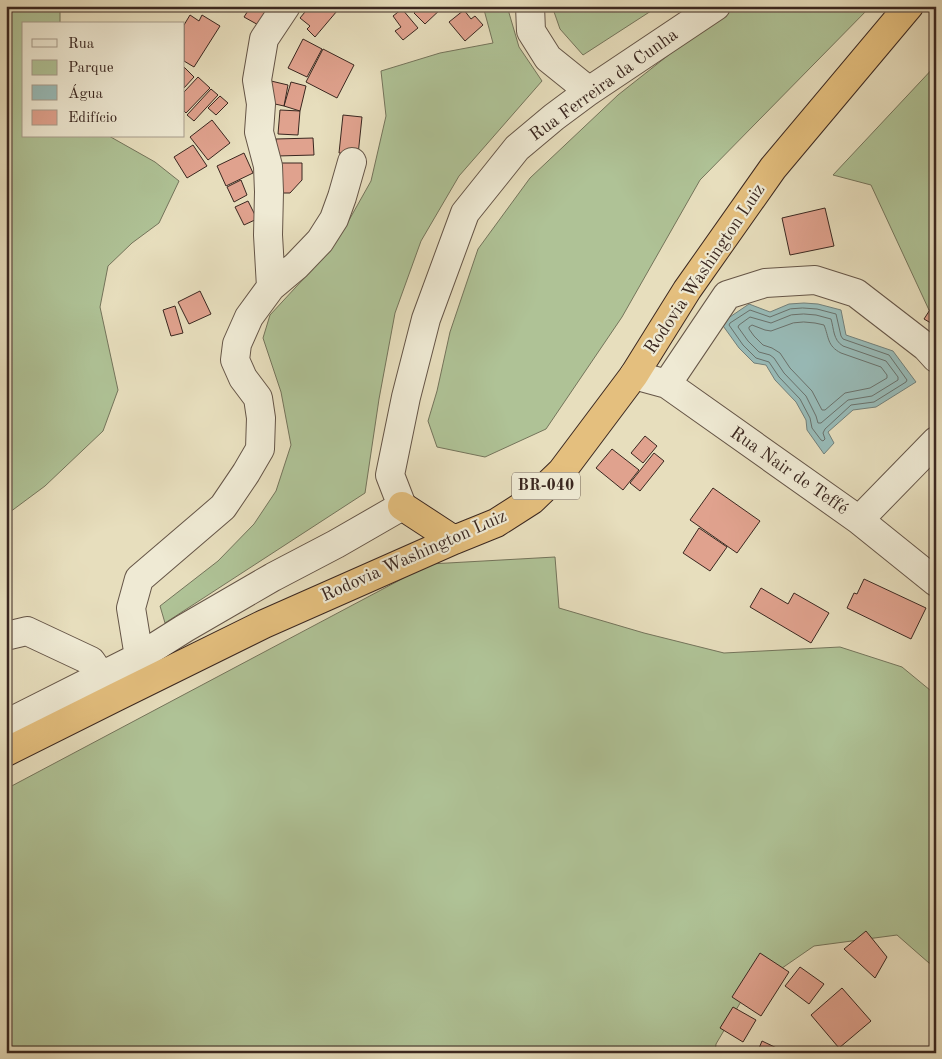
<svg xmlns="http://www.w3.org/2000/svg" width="942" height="1059" font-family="'Old Standard TT',serif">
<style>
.green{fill:#afc296;stroke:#74745b}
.water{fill:#98bbb8;stroke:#72807b}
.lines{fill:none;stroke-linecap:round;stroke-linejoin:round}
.shore{stroke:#69716c;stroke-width:1}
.building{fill:#e0a28e;stroke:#3a2720}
.minor-casing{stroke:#655547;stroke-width:30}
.highway-casing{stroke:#3a2720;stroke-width:30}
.minor{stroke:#efead4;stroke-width:28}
.highway{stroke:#e4bf7e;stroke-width:28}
.labels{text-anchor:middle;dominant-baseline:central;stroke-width:4.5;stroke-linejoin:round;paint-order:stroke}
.shield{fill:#efead4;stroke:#706256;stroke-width:1}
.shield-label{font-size:16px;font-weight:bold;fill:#3a2720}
.street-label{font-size:18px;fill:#3a2720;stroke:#efead4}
</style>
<rect width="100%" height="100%" fill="#e7debd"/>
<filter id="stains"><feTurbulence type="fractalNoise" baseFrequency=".004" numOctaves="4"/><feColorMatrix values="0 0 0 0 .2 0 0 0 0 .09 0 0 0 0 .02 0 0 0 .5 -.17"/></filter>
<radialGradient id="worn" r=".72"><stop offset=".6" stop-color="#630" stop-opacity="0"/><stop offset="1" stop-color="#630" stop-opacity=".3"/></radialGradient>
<path class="green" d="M6 6H60V24H24V136H109L155 162 179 181 159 223 132 243 108 266 100 307 118 390 103 431 45 486 6 515Z
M483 6H507L519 47 542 81 459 176 421 241 395 313 379 399 365 493 165 623 160 606 218 561 254 524 276 491 291 445 281 392 263 338 270 315 321 260 344 229 371 181 386 116 381 71 440 53 493 43Z
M552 6H654L651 11 583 55 560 29Z
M736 6H871L700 180 622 317 546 429 485 457 437 447 428 421 437 391 450 332 478 249 530 178 618 95 704 27Z
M936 65V312L929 310 871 185 833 175Z
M555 557 559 608 644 633 724 653 840 647 902 667 936 695V965L929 963 897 935 814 946 746 993 716 1044 715 1053H6V789L430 564Z"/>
<path class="water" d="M804 303 818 304 841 310 846 335 893 351 916 382 876 407 853 410 828 432 834 443 824 454 807 430 806 420 796 402 775 380 766 365 754 363 739 348 721 323 749 304 770 312 789 304Z"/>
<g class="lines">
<path class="shore" d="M803 308 817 309 836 314 841 336 843 339 889 355 907 380 906 382 874 402 851 405 825 429 823 433 825 439 823 441 821 440 812 428 810 418 800 399 779 377 769 362 756 358 743 345 729 325 730 323 750 310 770 317 790 309Z
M804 314 816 315 831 319C834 329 833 340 843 346L886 361 898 377V380L872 396 848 400 821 423H818L816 416 806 396 784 373 774 358 770 355 759 352 748 341 738 327 739 325 750 317 771 323 791 315Z
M804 322 815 323 824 325C829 337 827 346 841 353L881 367 887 375V378L870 388 845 393 825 410H822L812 391 790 368 780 353 772 348 763 345 754 336 749 329V327L752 325 765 330 771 331 793 323Z"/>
</g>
<path class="building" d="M251 6H274L262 27 244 17Z
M310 6H316L320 10 323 6H331L337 11 315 37 307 29 310 26 300 18Z
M421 6H444L425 24 414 13Z
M402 9 418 28 403 40 395 31 401 27 393 16Z
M464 10 471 19 475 16 483 25 465 41 449 22Z
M190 15 199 21 202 15 220 26 194 67 184 61V25Z
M303 39 322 49 307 77 288 68Z
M323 49 354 65 337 98 306 82Z
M184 67 194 77 184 88Z
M198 77 210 88 186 113 184 111V92Z
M271 81 288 85 284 106 266 102Z
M291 82 306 86 300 111 284 106Z
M211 89 218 95 194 121 187 115Z
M220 96 228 103 216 115 208 108Z
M280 110 300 111 298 135 278 134Z
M343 115 362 117 358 155 339 153Z
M212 120 230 143 208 160 190 137Z
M313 138 314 155 277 156 276 139Z
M193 145 207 166 187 178 174 157Z
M244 153 253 173 226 186 217 166Z
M275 163H302V180L290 193H275Z
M241 180 247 195 234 202 227 187Z
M248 201 257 219 244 225 235 207Z
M825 208 834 246 790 255 782 218Z
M200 291 211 314 189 324 178 302Z
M935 302 936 303V326L924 319Z
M175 306 183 333 171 336 163 310Z
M645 436 657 446 643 463 631 453Z
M612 449 639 470 623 490 596 468Z
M654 453 664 461 640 491 630 483Z
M713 488 760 521 737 553 690 520Z
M699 528 727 547 710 571 683 553Z
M864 579 926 608 911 639 847 608 854 593 857 594Z
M761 588 788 604 794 593 829 613 811 643 750 607Z
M866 931 887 957 875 978 844 949Z
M760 953 789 972 761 1016 732 997Z
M800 967 824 984 809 1004 785 986Z
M842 988 871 1021 839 1048 811 1015Z
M733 1007 756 1020 743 1042 720 1028Z
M762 1041 783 1051V1053H757Z"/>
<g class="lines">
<g class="minor-casing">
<path id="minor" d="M530 6 531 31 548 58 589 91
M271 287 268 235 269 192 268 166 259 132 261 104 257 80 264 39 286 6
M634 375 667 384 859 520 936 582
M667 384 727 295 765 283 815 280 856 293 926 347 936 358
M859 520 936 441
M6 636 27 631 91 661 112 691
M139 657 185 628 273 577 336 544 402 506 390 475 406 397 426 319 465 213 517 148 554 117 589 91 716 6
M6 724 139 657 131 608 139 579 223 507 246 473 260 449 261 418 258 398 243 378 235 360 237 344 249 317 271 287 296 266 320 241 334 219 342 197 352 162"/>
</g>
<g class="highway-casing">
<path id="highway" d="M402 506 454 540
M6 752 116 697 264 624 454 540 496 523 532 500 562 471 634 375 687 290 773 168 909 6"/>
</g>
<use href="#minor" class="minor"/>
<use href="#highway" class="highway"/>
</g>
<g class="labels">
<rect class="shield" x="512" y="472.5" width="68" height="27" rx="4"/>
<g class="shield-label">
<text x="546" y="486">BR-040</text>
</g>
<g class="street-label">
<text transform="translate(604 85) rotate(-36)">Rua Ferreira da Cunha</text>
<text transform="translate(705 269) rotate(-56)">Rodovia Washington Luiz</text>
<text transform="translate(789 471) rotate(35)">Rua Nair de Teffé</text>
<text transform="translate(414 556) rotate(-24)">Rodovia Washington Luiz</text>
</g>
</g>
<rect width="942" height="1059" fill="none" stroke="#e7debd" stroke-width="25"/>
<rect x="8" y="8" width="927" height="1044" fill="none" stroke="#3a2720" stroke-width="2.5"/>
<rect x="12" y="12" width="917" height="1034" fill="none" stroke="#3a2720"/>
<rect x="22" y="22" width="162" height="115" fill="#efead4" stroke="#a79c8c"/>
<rect x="32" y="39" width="25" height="8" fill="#efead4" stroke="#a79c8c"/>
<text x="68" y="48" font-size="15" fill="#3a2720">Rua</text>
<rect x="32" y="60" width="25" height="15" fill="#afc296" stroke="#a79c8c"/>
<text x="68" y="72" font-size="15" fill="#3a2720">Parque</text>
<rect x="32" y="85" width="25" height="15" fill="#98bbb8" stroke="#a79c8c"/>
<text x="68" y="98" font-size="15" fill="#3a2720">Água</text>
<rect x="32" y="110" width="25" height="15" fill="#e0a28e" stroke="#a79c8c"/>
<text x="68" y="122" font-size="15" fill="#3a2720">Edifício</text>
<rect width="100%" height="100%" filter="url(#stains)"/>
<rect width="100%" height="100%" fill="url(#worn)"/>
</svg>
